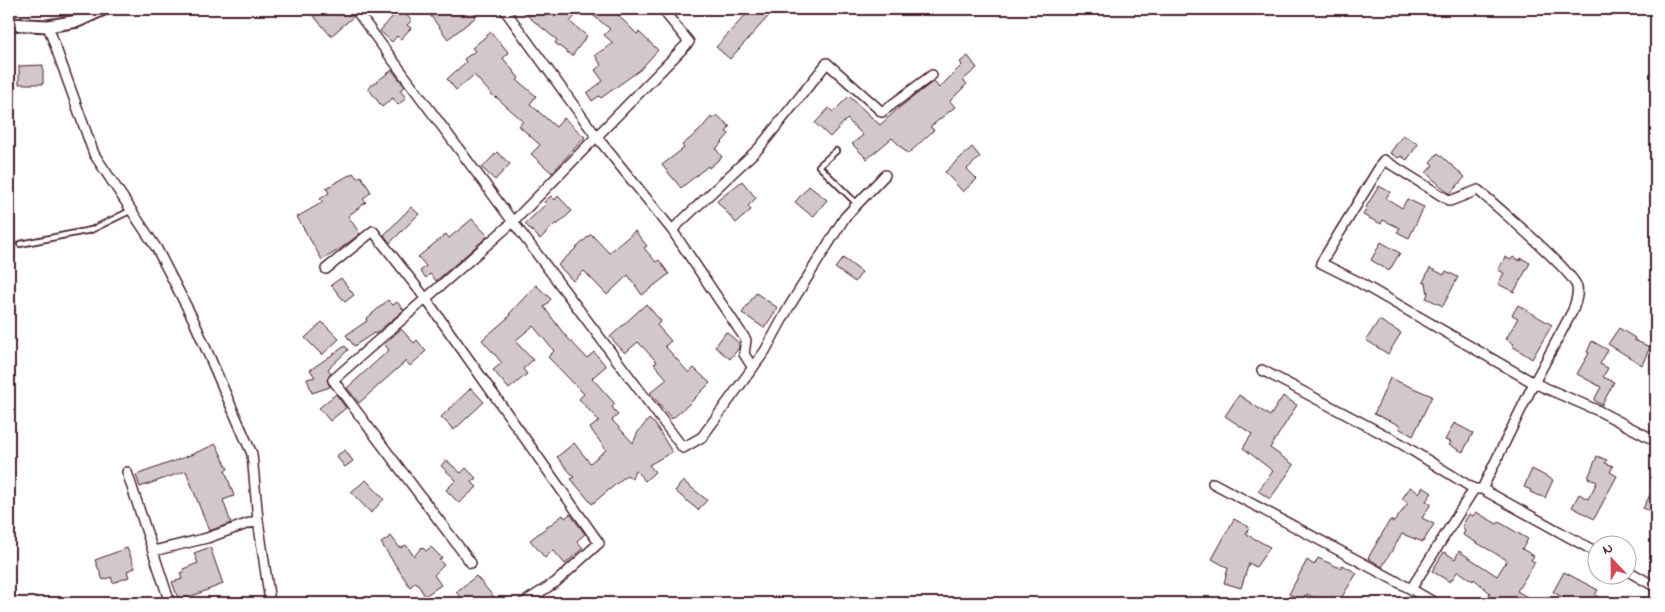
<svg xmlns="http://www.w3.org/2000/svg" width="1665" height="612" font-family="'Indie Flower',sans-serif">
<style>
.building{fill:#d2c7cb;stroke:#4a1f2b}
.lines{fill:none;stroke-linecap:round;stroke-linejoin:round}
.service-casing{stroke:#4a1f2b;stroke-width:8}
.minor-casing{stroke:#4a1f2b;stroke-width:12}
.tertiary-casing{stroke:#4a1f2b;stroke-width:15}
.service{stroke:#fff;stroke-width:4.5}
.minor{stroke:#fff;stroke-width:9}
.tertiary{stroke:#fff;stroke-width:11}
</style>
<rect width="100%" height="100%" fill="#fff"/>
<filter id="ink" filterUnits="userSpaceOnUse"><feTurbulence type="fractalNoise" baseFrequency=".02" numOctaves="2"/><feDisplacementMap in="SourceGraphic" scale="10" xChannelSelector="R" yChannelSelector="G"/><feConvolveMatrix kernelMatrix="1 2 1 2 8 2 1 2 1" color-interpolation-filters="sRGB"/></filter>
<g filter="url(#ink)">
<path class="building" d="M316 9H346L353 17 331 36 311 13Z
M399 9 412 20 407 25 411 28 401 39 397 36 392 42 380 31Z
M439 9H470L476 17 448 39 430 15Z
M519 9H581L570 22 587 36 572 56 555 43 557 40Z
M585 9H612L637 34 639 32 658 50 640 70 601 98 599 96 592 101 587 93 603 81 595 70 601 65 595 55 613 43 604 35 610 29Z
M751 9H775L730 59 716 47Z
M491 32 509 53 503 58 519 78 517 80 536 96 530 104 556 127 564 118 585 137 552 173 531 154 540 145 519 126 523 121 496 97 495 98 474 75 456 90 447 79 466 62 464 59 475 51 472 48Z
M968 56 977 68 963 80 967 84 950 101 955 107 930 127 934 130 908 154 892 138 867 159 852 144 863 135 847 119 830 137 815 123 829 108 833 112 849 96 880 125 900 107 934 81 939 88 962 65 960 62Z
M43 65V84H19V66Z
M392 70 405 87 400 90 406 98 398 105 393 98 382 107 368 88Z
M717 115 730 127 726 132 729 134 716 149 722 157 709 168 708 166 681 188 662 165 684 148 682 145 699 131 711 117 713 119Z
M1403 135 1418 144 1407 160 1401 156 1398 158 1390 153Z
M972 147 980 157 967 169 977 179 963 192 945 172Z
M497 152 510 164 495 180 482 168Z
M1438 153 1465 177 1450 194 1426 173 1433 165 1430 162Z
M353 173 357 178 361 176 371 192 363 199 366 202 348 216 360 234 340 249 322 260 297 217 323 202 320 199 329 193 326 188Z
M742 181 756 198 748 206 751 210 736 223 717 201Z
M809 186 827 200 813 217 795 202Z
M1379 186 1390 192 1386 198 1402 208 1407 199 1424 207 1409 238 1397 232 1400 228 1383 220 1381 224 1363 215 1367 208 1366 207Z
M551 196 555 200 558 196 572 211 557 225 556 223 540 239 525 224 546 204 544 202Z
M411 207 419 214 390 243 384 235Z
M472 219 488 236 436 281 430 274 426 278 420 271 426 266 418 257 446 234 449 238Z
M635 231 647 246 644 248 656 262 659 260 669 274 642 295 628 275 607 295 584 271 573 281 558 265 591 234 609 253Z
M1381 242 1400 253 1389 271 1371 260Z
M1505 257 1511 260 1513 257 1520 261 1521 258 1530 263 1514 292 1498 284 1504 273 1498 270Z
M843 258 862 272 855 282 835 268Z
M1430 268 1444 275 1446 271 1458 277 1443 306 1426 298 1428 294 1426 283 1423 282Z
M341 278 354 295 345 302 331 285Z
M536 285 551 299 544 307 564 334 587 358 594 352 606 366 592 378 615 404 612 407 618 415 612 420 633 443 638 432 649 419 655 424 672 452 649 465 655 472 645 481 635 470 632 479 627 475 592 504 571 479 574 477 557 457 574 443 590 463 606 450 590 428 599 421 579 399 584 394 548 357 554 351 533 326 515 341 533 360 523 369 527 374 509 389 493 370 502 363 482 340 511 315 509 314Z
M756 293 778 308 764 328 742 313Z
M388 300 393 305 397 302 404 310 375 334 374 333 354 346 346 335 367 321 366 319Z
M646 304 661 321 657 325 671 341 665 346 689 373 694 368 710 383 689 404 672 419 650 393 667 379 654 364 657 362 638 342 625 353 610 337Z
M1518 305 1552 325 1532 359 1512 346 1514 344 1506 339 1518 318 1512 315Z
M1379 320 1401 333 1388 354 1366 340Z
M322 322 339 339 322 355 305 338Z
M1619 328 1635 338 1634 340 1650 347 1642 365 1608 344Z
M401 329 414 343 417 340 426 351 410 366 406 361 359 403 347 388 389 350 384 344Z
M726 332 739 343V348L730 359 715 347Z
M1592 341 1608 350 1600 364 1608 368 1603 377 1614 382 1602 405 1594 400 1601 387 1577 374 1589 353 1587 352Z
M345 346 348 350 328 369 331 373 327 380 330 387 312 393 307 379 315 377 310 370Z
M1390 378 1432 396 1413 436 1400 429 1399 425 1374 414Z
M471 388 484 402 454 430 441 417Z
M336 394 346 408 330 421 319 408Z
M1239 395 1270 416 1283 396 1297 405 1270 448 1294 465 1270 499 1258 491 1273 471 1243 448 1252 434 1225 416Z
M1454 423 1473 433 1463 452 1449 445 1451 442 1445 440Z
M216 444 228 469 225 470 234 496 223 500 231 523 209 531 186 471 140 487 136 475 188 456Z
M345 450 353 461 345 467 336 456Z
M1597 456 1607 460 1605 463 1613 466 1610 472 1617 476 1594 519 1572 507 1579 494 1588 499 1597 482 1588 478Z
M446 460 461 473 466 468 476 478 472 482 477 487 459 503 446 490 456 480 441 466Z
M1532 469 1553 480 1545 498 1530 492 1531 490 1524 487Z
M366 480 384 499 371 513 351 492Z
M683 481 707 500 698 510 675 491Z
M1656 484V514L1643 508Z
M1410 487 1419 493 1423 487 1432 493 1426 501 1431 504 1422 518 1434 524 1423 542 1402 534 1382 567 1368 558 1390 520 1394 522 1408 503 1402 499Z
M1476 512 1497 524 1499 522 1528 539 1522 549 1534 556 1531 560 1535 562 1517 591 1538 603H1494L1486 599 1490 593 1474 579 1473 581 1458 571 1450 582 1432 571 1444 552 1455 559 1459 551 1497 576 1507 560 1463 535 1465 530 1462 526 1469 514 1473 516Z
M570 514 585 534 577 541 583 548 565 564 553 550 545 558 530 540 563 515 565 518Z
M1234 519 1249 527 1246 534 1270 547 1256 567 1249 563 1241 588 1224 583 1228 568 1212 559Z
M391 536 400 548 406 545 414 556 422 547 426 551 431 547 442 558 439 560 444 565 434 575 441 585 425 596 416 582 410 587 381 543Z
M210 547 223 584 179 601 172 582 182 579 180 573 184 572 183 569 198 563 194 553Z
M127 548 135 568 127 571 129 577 113 583 111 577 103 580 95 560Z
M1318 558 1340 568 1342 565 1357 573 1338 603H1324L1307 594 1304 601 1289 594 1307 560 1314 565Z
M1564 572 1598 590 1595 595 1610 603H1574L1553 592Z
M476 576 499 603H466L456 592Z"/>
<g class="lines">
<g class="service-casing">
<path id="service" d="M836 151 819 166 857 204
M20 244 91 230 132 210"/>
</g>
<g class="minor-casing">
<path id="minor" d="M355 9 513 222 683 448 702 437 765 351 789 307 845 217 885 175
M504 9 596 136 672 230 746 340 744 354 753 368
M48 26 94 154 157 249 193 319 252 454 258 520 269 595
M672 230 759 148 827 63 882 112 932 75
M326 269 373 231 426 299 599 543 556 582 523 603
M1262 370 1400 443 1474 489H1482L1598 553
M127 472 170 603
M1213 483 1411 589 1435 603
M1482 489 1534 383 1573 310C1575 303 1579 295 1577 287 1573 271 1495 205 1478 190L1450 201 1384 160 1321 263 1355 280 1534 383 1599 411 1656 441
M153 551 207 538 258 520
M471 563 333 380 513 222 689 42 662 9
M1628 571 1656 587
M1411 589 1474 489"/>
</g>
<g class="tertiary-casing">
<path id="tertiary" d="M9 24 48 26 78 21 104 9"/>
</g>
<use href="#service" class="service"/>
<use href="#minor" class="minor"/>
<use href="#tertiary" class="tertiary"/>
</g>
</g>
<rect width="1665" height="612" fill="none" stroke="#fff" stroke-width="30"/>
<rect x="15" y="15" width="1635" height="582" fill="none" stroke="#4a1f2b" stroke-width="2" filter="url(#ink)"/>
<g transform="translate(1612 560) rotate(338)"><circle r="24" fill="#ffffff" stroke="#b7a5aa"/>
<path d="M0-4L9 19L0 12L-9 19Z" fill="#d1495b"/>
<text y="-8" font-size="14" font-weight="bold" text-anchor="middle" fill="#4a1f2b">N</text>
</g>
</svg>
